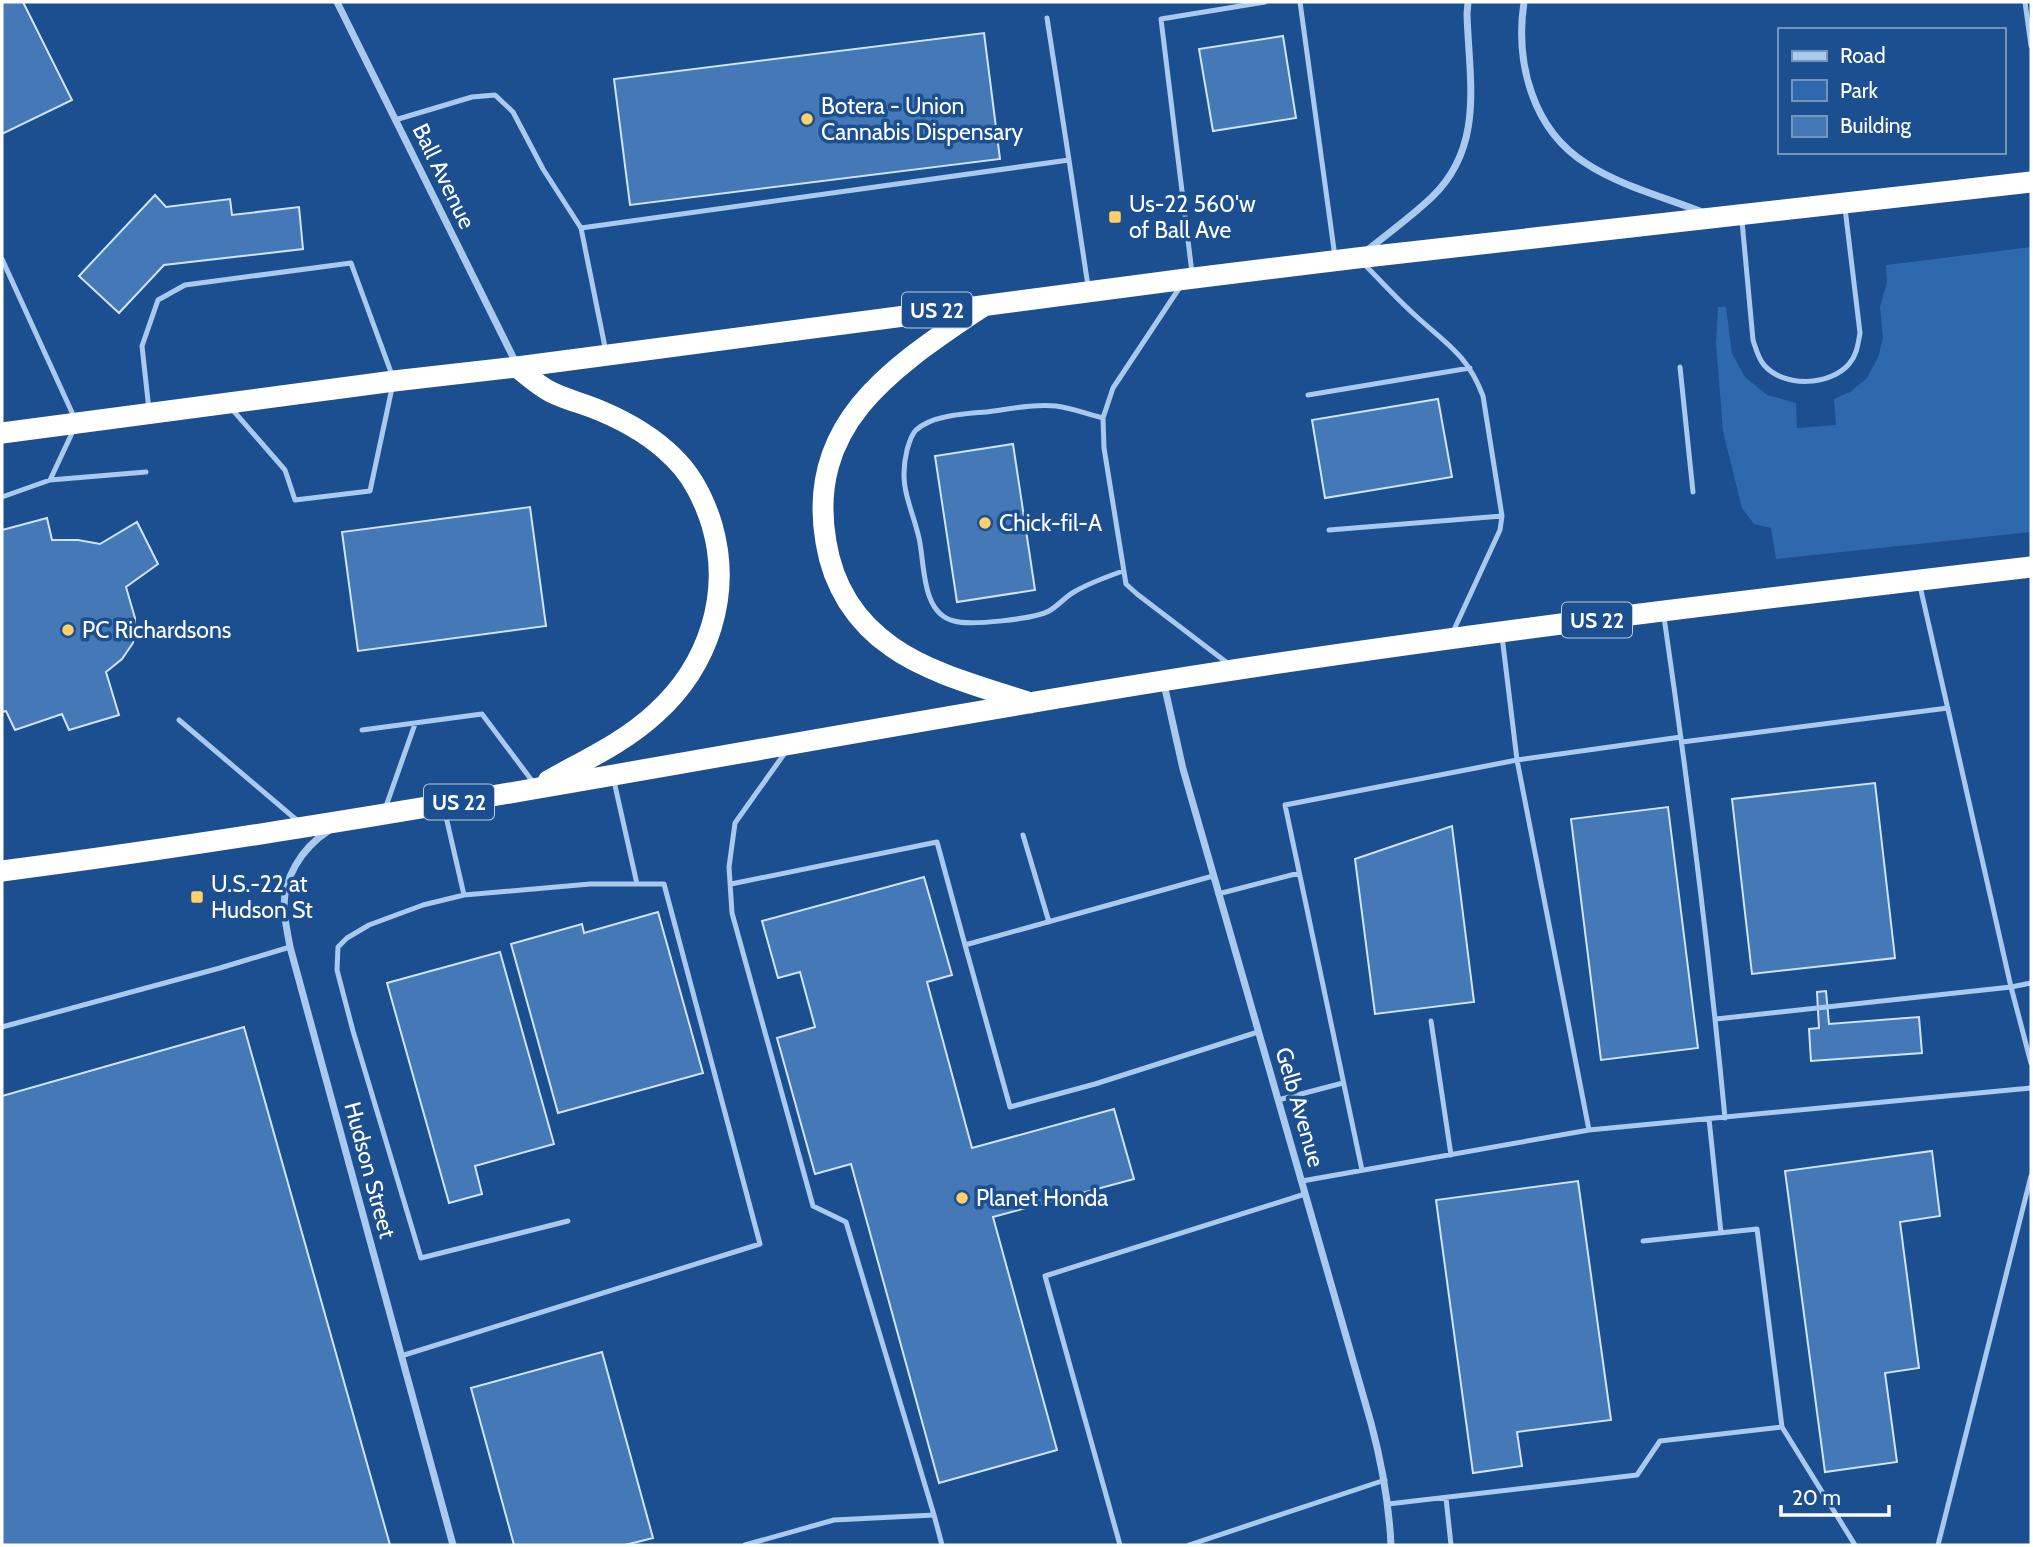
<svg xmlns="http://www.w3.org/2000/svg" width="2033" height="1547" font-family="Cabin,sans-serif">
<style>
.green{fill:#2e69ad}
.building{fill:#4478b7;stroke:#cfe3fa;stroke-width:2}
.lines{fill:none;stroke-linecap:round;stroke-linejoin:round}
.lane{stroke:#a9c9ee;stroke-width:5}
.street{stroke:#a9c9ee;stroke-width:7}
.highway{stroke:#fff;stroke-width:21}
.poi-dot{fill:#ffd166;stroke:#1b4f8f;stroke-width:2.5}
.labels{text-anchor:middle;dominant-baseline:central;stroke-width:7;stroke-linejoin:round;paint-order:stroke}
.shield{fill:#1b4f8f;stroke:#bbcadd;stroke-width:2}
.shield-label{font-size:21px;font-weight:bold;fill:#fff}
.poi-label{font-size:23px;fill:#fff;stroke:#1b4f8f;text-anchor:start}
.street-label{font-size:23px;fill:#fff;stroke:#1b4f8f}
</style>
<rect width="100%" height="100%" fill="#1b4f8f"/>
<path class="green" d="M2031 247V532L1776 559 1771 528 1754 524 1742 508 1723 431 1716 343 1718 307H1726L1732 354 1745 377 1767 395 1796 403 1797 428 1836 425 1834 399 1850 392 1866 379 1878 358 1883 338 1880 307 1887 282 1886 265Z"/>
<path class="building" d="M2 2H23L72 100 2 134Z
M984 33 1000 159 630 205 614 79Z
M1283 36 1296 118 1213 131 1199 49Z
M155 195 166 207 230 199 232 215 299 207 303 249 164 265 119 313 79 276Z
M1438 399 1452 477 1325 498 1312 420Z
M1013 444 1035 590 957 602 935 456Z
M530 507 546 626 358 651 342 532Z
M47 518 52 540H78L100 544 137 522 158 564 126 587 135 618 133 643 122 659 106 672 119 715 69 730 62 714 15 730 6 711 2 712V530Z
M1875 783 1895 958 1752 974 1732 799Z
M1668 807 1698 1048 1601 1060 1571 819Z
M1452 826 1474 1002 1375 1014 1355 859Z
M924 877 952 975 927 982 972 1148 1114 1109 1134 1179 993 1217 1057 1450 939 1483 851 1164 815 1174 777 1038 815 1027 800 972 778 978 762 921Z
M658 912 703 1073 558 1113 511 944 582 924 584 933Z
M500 952 554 1144 475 1166 482 1194 449 1203 387 983Z
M1826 991 1829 1024 1919 1017 1922 1053 1811 1061 1809 1029 1819 1028 1817 992Z
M244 1027 390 1545H2V1096Z
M1932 1151 1940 1216 1900 1222 1919 1368 1885 1373 1897 1462 1825 1472 1785 1171Z
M1578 1181 1611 1420 1517 1432 1522 1466 1473 1473 1436 1200Z
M602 1352 653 1538 625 1545H514L471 1388Z"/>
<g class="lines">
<path class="lane" d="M1300 2 1335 257
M2025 2 2031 46
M1047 18 1069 160
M395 120 472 97 495 95 513 112 543 169 581 228
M1742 221 1753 340C1756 349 1758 358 1764 365 1784 388 1830 386 1849 364 1857 355 1858 344 1860 333L1845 208
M2 259 75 419
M1363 263C1381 281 1398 300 1417 317 1448 345 1468 356 1483 396L1502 516 1500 530 1452 634
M1192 273 1161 19 1265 2
M1180 287 1113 388 1103 418 1104 448 1126 584 1137 594 1230 665
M606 352 581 228 1069 160 1088 286
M1680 367 1693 492
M1308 395 1470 368
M231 408 285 470 295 500 370 491 392 388
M149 410 142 346 158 300 185 285 351 263 392 375
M1103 418C1087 414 1072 408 1056 406 1033 404 1010 409 987 412 973 413 958 414 945 417 935 419 923 424 916 430 911 435 909 443 907 450 898 487 911 504 919 538 925 564 921 613 954 621 970 626 1034 619 1049 611 1058 606 1065 597 1074 592 1089 583 1106 577 1123 571
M50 480 73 431
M2 497 50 480 146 472
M1329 530 1502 516
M1920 586 2011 987 2031 1063
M1664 617C1688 783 1709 950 1725 1118
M1502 636 1517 760 1681 737
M179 720 299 822
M362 730 482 714 533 782
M1682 742 1948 708
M787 750 735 823 729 867 732 913 813 1206 846 1222 934 1515
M614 781 637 884
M444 808 464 895
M385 809 415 724
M1023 835 1049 922
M1213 876 965 945 1010 1107 1095 1084 1258 1032
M731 884 937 842 965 945
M1218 894 1299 873
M1716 1019 2011 987 2031 983
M1431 1021 1451 1155
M2 1027 220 968 290 947
M1278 1100 1343 1083
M1709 1119 1721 1233
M1589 1130 2031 1088
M1302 1181 1589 1130 1517 760 1285 805 1362 1170
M401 1356 760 1244 664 884H590L464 895 423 905 369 925 347 938 338 947 337 970 353 1031 421 1258 568 1221
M1782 1427 1855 1545
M1446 1498 1451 1545
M1388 1504 1637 1475 1660 1441 1782 1427 1757 1229 1643 1241
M745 1545 834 1520 934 1515 942 1545
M1120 1545 1045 1276 1305 1194
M1189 1545 1385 1480
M1938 1545 2031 1176"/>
<path class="street" d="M337 2 516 363
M1524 2C1515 62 1532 130 1587 164 1621 186 1664 197 1702 212
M1365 252C1387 234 1411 217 1432 197 1485 146 1469 80 1467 14L1468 2
M1164 684 1183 769 1371 1423C1382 1464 1389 1503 1391 1545
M328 831C302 848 283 878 284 909 285 922 288 935 290 947L453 1545"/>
<path class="highway" d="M982 307C895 366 805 422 826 542 833 586 856 622 892 647 930 674 986 688 1030 703
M517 367C528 376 539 386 551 392 567 400 585 404 601 411 627 422 653 437 673 457 692 475 704 499 712 525 732 594 709 665 656 713 625 742 585 760 548 781
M2 433 394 381 517 367 1186 279 1357 258 2031 182
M2 871C391 821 775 743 1162 681 1451 635 1741 601 2031 567"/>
</g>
<g class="poi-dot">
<circle cx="807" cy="119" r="7"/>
<rect x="1108" y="210" width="14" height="14" rx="3.5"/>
<circle cx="985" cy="523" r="7"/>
<circle cx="68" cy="630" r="7"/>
<rect x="190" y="890" width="14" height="14" rx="3.5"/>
<circle cx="962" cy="1198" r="7"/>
</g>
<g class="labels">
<g class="shield">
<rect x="902" y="292.5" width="70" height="35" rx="5"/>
<rect x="1562" y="602.5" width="70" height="35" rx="5"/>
<rect x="424" y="784.5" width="70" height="35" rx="5"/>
</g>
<g class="shield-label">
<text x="937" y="310">US 22</text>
<text x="1597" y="620">US 22</text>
<text x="459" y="802">US 22</text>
</g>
<g class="poi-label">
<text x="821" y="106">Botera - Union<tspan x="821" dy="26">Cannabis Dispensary</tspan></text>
<text x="1129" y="204">Us-22 560'w<tspan x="1129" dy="26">of Ball Ave</tspan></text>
<text x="999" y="523">Chick-fil-A</text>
<text x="82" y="630">PC Richardsons</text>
<text x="211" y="884">U.S.-22 at<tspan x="211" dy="26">Hudson St</tspan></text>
<text x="976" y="1198">Planet Honda</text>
</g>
<g class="street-label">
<text transform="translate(444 176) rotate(64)">Ball Avenue</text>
<text transform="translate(1300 1107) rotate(74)">Gelb Avenue</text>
<text transform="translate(370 1170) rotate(75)">Hudson Street</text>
</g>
</g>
<rect width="2033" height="1547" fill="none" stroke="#ffffff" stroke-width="7"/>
<rect x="1778" y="28" width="228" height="126" fill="#1b4f8f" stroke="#7695bc" stroke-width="2"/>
<rect x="1792" y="51" width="35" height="10" fill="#a9c9ee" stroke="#7695bc" stroke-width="2"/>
<text x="1840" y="63" font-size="21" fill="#ffffff">Road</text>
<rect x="1792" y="80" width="35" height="21" fill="#2e69ad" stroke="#7695bc" stroke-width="2"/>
<text x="1840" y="98" font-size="21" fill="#ffffff">Park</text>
<rect x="1792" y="116" width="35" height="21" fill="#4478b7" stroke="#7695bc" stroke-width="2"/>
<text x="1840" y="133" font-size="21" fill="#ffffff">Building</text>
<path d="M1781 1505v10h108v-10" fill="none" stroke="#ffffff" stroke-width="3.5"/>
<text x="1792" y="1505" font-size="21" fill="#ffffff" stroke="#1b4f8f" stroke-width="5" paint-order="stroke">20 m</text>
</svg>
